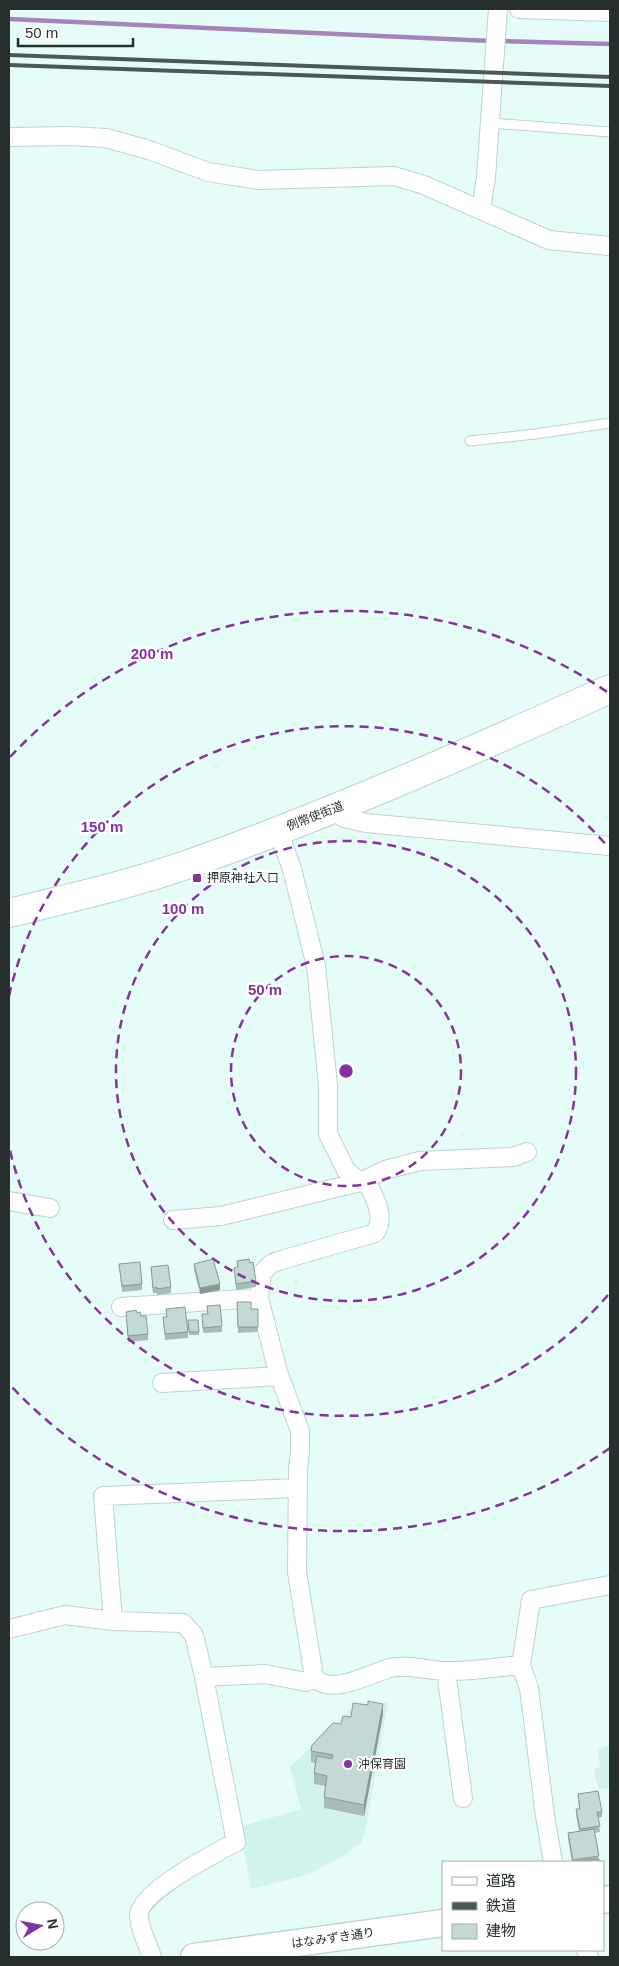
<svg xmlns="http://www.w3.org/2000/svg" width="619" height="1966" font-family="Arial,'Noto Sans JP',sans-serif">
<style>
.built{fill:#d2f2ed}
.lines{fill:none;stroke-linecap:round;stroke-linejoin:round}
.stream{stroke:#a684ba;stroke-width:4.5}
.lane-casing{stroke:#bcd3d0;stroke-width:11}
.street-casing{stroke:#bcd3d0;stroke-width:20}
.secondary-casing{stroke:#bcd3d0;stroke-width:29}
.highway-casing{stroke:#bcd3d0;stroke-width:30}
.lane{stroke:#fff;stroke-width:9}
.street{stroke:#fff;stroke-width:18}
.secondary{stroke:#fff;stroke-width:26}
.highway{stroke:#fff;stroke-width:28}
.rail{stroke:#4c5856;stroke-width:4}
.wall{fill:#a7bbb7}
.shaded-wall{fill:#889895}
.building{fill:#c2d9d5;stroke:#889895}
.ring{fill:none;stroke:#8332a2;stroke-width:2.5;stroke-dasharray:9 6}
.poi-dot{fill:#8332a2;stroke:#fff;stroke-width:2}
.labels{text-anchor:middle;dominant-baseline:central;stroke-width:4.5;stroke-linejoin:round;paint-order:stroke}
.street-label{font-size:12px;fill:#262f2e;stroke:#fff}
.poi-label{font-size:12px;fill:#262f2e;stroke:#fff;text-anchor:start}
.centre{fill:#8332a2;stroke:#fff;stroke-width:2.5}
.ring-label{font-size:15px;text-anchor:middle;font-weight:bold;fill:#8332a2;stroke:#fff;stroke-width:4.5;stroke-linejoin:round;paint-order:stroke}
</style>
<rect width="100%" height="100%" fill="#e5fcf9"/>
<path class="built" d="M388 1702 366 1827 361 1843 343 1856 310 1874 251 1889 239 1827 301 1809 290 1767 350 1710Z
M610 1745V1788L599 1789 593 1769 600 1767 597 1750Z"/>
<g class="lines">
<path class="stream" d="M9 19 491 41
M499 41 610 44"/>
<g class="lane-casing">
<path id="lane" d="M490 123 610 132
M470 441 535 434 610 423"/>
</g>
<g class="street-casing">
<path id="street" d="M519 9 610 12
M9 137 71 136 106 138 149 150 208 172 258 180 394 176 424 185 549 240 610 246
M481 210 486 177 498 9
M332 810 344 818 366 823 610 846
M366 1180C373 1195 387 1217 375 1233L278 1261 271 1264 262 1273 259 1298 278 1372 300 1431V1451L298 1469 297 1572 314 1677C330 1697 371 1673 390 1668 404 1664 428 1670 444 1671 469 1672 496 1667 521 1665
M360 1182 385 1170 420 1161 513 1157 527 1152
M9 1201 50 1208
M173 1220 221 1216 360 1182 346 1170 328 1134V1086L316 966 292 869 278 830
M121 1307 259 1298
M162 1383 279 1376
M113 1621 183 1623 194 1635 204 1677
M9 1629 65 1615 113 1621 103 1496 297 1488
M446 1671 463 1798
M553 1862 545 1816 529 1688 521 1665 531 1600 610 1585
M586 1950 589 1957
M152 1957C148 1945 140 1930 139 1917 136 1893 216 1853 236 1842L204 1677 265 1674 306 1682 314 1677"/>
</g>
<g class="secondary-casing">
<path id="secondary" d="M603 1900 610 1899
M194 1957 443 1923"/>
</g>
<g class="highway-casing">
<path id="highway" d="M9 913C66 899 124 886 180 867 327 816 469 752 610 689"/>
</g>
<use href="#lane" class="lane"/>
<use href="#street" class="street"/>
<use href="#secondary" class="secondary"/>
<use href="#highway" class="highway"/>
<path class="rail" d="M9 55 610 77
M9 65 610 86"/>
</g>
<path class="wall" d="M237 1261 256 1281V1287L236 1290 234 1268 237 1267Z
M119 1264 142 1284V1290L122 1292Z
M194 1264 220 1290 200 1294 194 1270Z
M151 1267 171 1287V1293L157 1295V1293H153Z
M237 1302 251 1309H258V1332L238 1333Z
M207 1306 222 1326V1332L203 1333 202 1314H207Z
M166 1309 188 1332V1338L165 1340 163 1317H166Z
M126 1312 137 1313 141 1316 148 1334V1340L128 1342Z
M188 1320H198L199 1335H189Z
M383 1714 364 1816 324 1808V1797L326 1786 314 1784V1773L315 1763 311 1762V1751L341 1724 351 1717Z
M578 1794 602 1812V1817L598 1818 600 1832 595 1833 599 1862H572L568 1839V1833L579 1831 576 1815V1809H579Z"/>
<path class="shaded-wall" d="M220 1284V1290L200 1294V1288Z
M383 1704V1714L364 1816V1805Z"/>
<path class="building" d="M213 1259 220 1284 200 1288 194 1264Z
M249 1259 250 1263 253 1262 256 1281 236 1284 234 1268 238 1267 237 1261Z
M140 1262 142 1284 122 1286 119 1264Z
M168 1265 171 1287 157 1289V1287L153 1288 151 1267Z
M237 1302H251V1309H258V1327H238Z
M220 1305 222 1326 203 1328 202 1314H208L207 1306Z
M185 1307 188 1332 165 1334 163 1317H167L166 1309Z
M136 1310 137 1313 140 1312 141 1316H146L148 1334 128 1336 126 1312Z
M188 1320H198L199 1332H189Z
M368 1701 383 1704 364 1805 324 1797 327 1776 314 1773 317 1756 332 1759 333 1755 311 1751 312 1745 333 1723 341 1724 343 1716 351 1717 353 1703 368 1705Z
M598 1791 602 1812H597L600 1826 580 1829 576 1809H580L578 1794Z
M594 1829 599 1856 573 1860 568 1833Z
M599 1859V1862H578V1861Z"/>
<g class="ring">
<circle cx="346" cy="1071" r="115"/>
<circle cx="346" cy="1071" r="230"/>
<path d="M608 1295A345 345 0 0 1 9 1146M9 996A345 345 0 0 1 608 847"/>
<path d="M610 1448A460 460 0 0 1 10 1385M10 757A460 460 0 0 1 610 694"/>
</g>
<g class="poi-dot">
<rect x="192" y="873" width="10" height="10" rx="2.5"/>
<circle cx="348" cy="1764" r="5"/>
</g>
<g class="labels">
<g class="street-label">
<text transform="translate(315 816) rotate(-21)">例幣使街道</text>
<text transform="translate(333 1938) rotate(-8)">はなみずき通り</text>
</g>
<g class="poi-label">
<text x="207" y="878">押原神社入口</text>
<text x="358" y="1764">沖保育園</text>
</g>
</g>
<circle cx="346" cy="1071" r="8" class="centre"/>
<g class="ring-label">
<text x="152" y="659">200 m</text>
<text x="102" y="832">150 m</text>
<text x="183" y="914">100 m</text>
<text x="265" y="995">50 m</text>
</g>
<rect width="619" height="1966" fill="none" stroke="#262f2e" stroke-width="20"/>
<rect x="442" y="1861" width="162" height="90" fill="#ffffff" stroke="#a8acab"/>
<rect x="452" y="1877" width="25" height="8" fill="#ffffff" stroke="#a8acab"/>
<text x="486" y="1886" font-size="15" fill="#262f2e">道路</text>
<rect x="452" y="1902" width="25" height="8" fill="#4c5856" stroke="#a8acab"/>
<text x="486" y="1911" font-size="15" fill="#262f2e">鉄道</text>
<rect x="452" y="1924" width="25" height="15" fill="#c2d9d5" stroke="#a8acab"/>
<text x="486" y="1936" font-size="15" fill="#262f2e">建物</text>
<g transform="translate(40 1926) rotate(80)"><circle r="24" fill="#ffffff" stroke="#a8acab"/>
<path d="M0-4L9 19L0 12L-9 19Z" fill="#8332a2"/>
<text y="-8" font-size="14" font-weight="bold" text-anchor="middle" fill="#262f2e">N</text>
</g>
<path d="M18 38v8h115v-8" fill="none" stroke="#262f2e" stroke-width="2.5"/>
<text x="25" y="38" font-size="15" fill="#262f2e" stroke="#ffffff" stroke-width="4" paint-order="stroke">50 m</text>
</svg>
